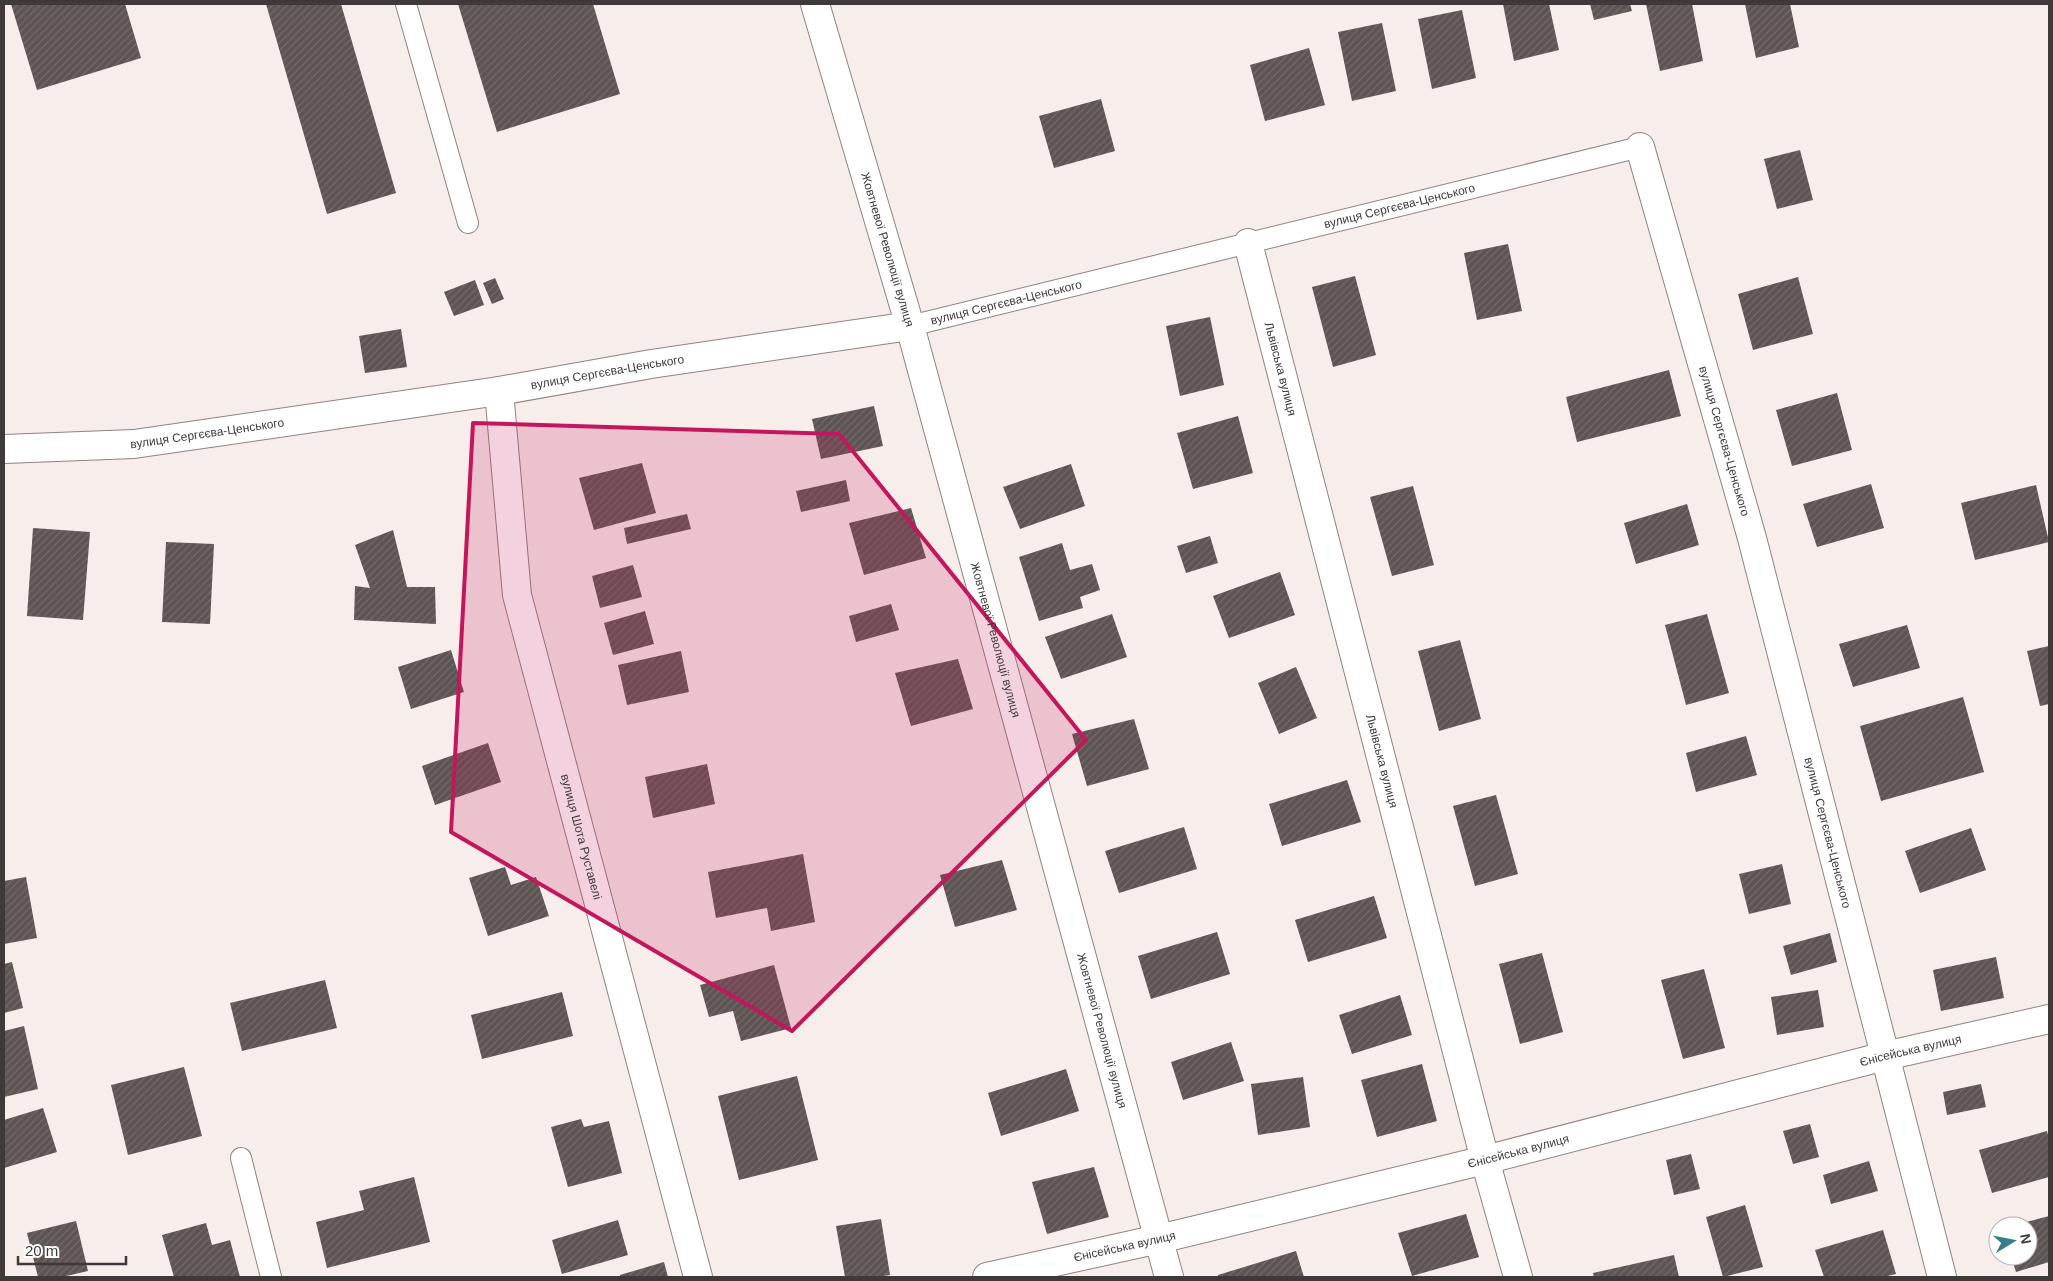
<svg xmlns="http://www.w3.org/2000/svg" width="2053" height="1281" font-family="Arial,sans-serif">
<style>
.building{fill:url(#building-hatch)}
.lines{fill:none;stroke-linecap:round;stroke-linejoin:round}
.service-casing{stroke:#8d8482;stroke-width:22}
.minor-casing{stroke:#8d8482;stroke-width:30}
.service{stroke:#fff;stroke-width:20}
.minor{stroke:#fff;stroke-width:28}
.marked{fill:#c2185b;fill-opacity:0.2;stroke:#c2185b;stroke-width:4;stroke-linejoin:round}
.labels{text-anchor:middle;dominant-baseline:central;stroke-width:5;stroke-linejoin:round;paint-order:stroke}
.street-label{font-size:12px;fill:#3e3a3a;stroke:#fff}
</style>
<defs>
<pattern id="building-hatch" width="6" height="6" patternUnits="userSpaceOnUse" patternTransform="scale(1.25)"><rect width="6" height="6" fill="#5d5553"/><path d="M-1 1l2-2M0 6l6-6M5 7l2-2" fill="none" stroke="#726b6a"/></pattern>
</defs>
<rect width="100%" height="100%" fill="#f7edeb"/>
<path class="building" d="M11 4H125L141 58 37 90Z
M266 4H341L396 193 327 214Z
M458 4H593L620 94 497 132Z
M1503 4H1549L1559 50 1514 61Z
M1590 4H1630L1632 11 1594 20Z
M1646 4H1692L1703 61 1660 71Z
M1745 4H1790L1799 47 1756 58Z
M1462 10 1476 78 1432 89 1418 19Z
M1382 23 1396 91 1352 101 1338 32Z
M1309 48 1325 105 1265 121 1250 65Z
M1101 99 1115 151 1054 168 1039 116Z
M1800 150 1813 200 1777 209 1764 159Z
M1508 244 1522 311 1477 320 1464 253Z
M1355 276 1376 355 1333 367 1312 287Z
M1798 277 1813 334 1753 350 1738 294Z
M495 278 504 299 492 304 483 283Z
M475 280 484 305 454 316 444 292Z
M1210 317 1224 385 1180 396 1166 326Z
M401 329 407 367 365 373 359 336Z
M1669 370 1681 416 1577 442 1566 397Z
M1837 393 1852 450 1792 466 1776 410Z
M874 406 883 446 821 459 812 419Z
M1238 416 1253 473 1193 489 1177 433Z
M642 463 656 513 594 530 579 478Z
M1071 464 1085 506 1020 529 1003 487Z
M846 480 850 501 801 512 796 491Z
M1871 484 1884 528 1817 547 1803 504Z
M2036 485 2049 542 1975 560 1961 503Z
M1413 486 1434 565 1392 576 1370 497Z
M1687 504 1699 545 1636 564 1624 523Z
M911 508 926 558 864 575 849 523Z
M687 514 691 529 627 544 624 528Z
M33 528 90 532 83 620 27 616Z
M393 530 407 587H435L436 624 354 620 355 586 370 588 355 545Z
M1210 536 1218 563 1186 573 1177 546Z
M166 542 214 544 210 624 162 622Z
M1062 543 1070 570 1092 564 1100 590 1080 597 1083 608 1039 621 1019 557Z
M633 565 642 597 600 608 592 576Z
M1280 572 1295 615 1229 638 1213 596Z
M891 604 899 630 856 642 849 616Z
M645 611 654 644 613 655 604 623Z
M1112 614 1127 657 1061 679 1045 637Z
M1707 614 1729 693 1686 705 1665 625Z
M1907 625 1920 668 1853 687 1839 644Z
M1460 640 1481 719 1439 731 1418 651Z
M2049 646V704L2040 706 2027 651Z
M451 650 464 692 411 709 398 667Z
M681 651 689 692 627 705 618 665Z
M958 659 973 709 911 726 895 673Z
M1296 667 1317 718 1279 734 1258 683Z
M1963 697 1984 772 1881 801 1860 726Z
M1134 719 1149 769 1087 786 1072 734Z
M1746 736 1757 775 1696 792 1686 753Z
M488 743 501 782 435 805 422 766Z
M707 764 715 804 653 818 645 777Z
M1347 780 1361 822 1282 846 1269 804Z
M1496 795 1518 874 1475 886 1453 806Z
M1184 827 1197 869 1119 893 1105 851Z
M1971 828 1986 870 1920 893 1905 851Z
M803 854 815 922 771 931 767 908 716 918 708 872Z
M1002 860 1017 910 955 927 940 875Z
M1782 864 1791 904 1749 914 1739 874Z
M505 867 511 885 536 877 549 916 488 936 469 878Z
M26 877 37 938 4 944V881Z
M1374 896 1387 938 1308 962 1295 920Z
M1217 932 1230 974 1151 999 1138 956Z
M1830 933 1837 962 1791 975 1783 946Z
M1542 953 1563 1032 1520 1044 1499 964Z
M1996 957 2004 998 1941 1011 1933 970Z
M12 962 23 1008 4 1013V964Z
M774 965 791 1028 741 1041 733 1011 709 1017 700 985Z
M1704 969 1725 1048 1683 1059 1661 980Z
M325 980 337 1028 242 1051 230 1003Z
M1818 990 1824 1027 1777 1035 1771 997Z
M562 992 573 1036 482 1059 471 1015Z
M1400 995 1412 1035 1352 1054 1339 1015Z
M24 1026 38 1089 4 1097V1031Z
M1231 1042 1244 1081 1183 1100 1171 1062Z
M1422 1064 1437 1121 1377 1137 1361 1080Z
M184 1067 202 1136 128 1155 111 1085Z
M1066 1069 1079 1111 1001 1136 988 1093Z
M797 1076 818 1160 739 1180 718 1096Z
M1303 1077 1310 1127 1258 1135 1251 1084Z
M1981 1084 1986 1107 1947 1115 1943 1092Z
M43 1108 57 1152 4 1168V1120Z
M581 1119 584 1127 609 1121 622 1173 568 1187 551 1127Z
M1810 1124 1819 1157 1793 1164 1783 1131Z
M2047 1131 2049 1139V1177L1992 1193 1979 1150Z
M1691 1154 1700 1189 1674 1195 1666 1160Z
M1869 1161 1878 1191 1831 1204 1823 1175Z
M1094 1167 1109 1217 1047 1234 1032 1182Z
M414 1177 430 1242 327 1268 316 1222 364 1210 359 1191Z
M1745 1205 1763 1267 1723 1277 1706 1217Z
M1466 1214 1479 1257 1412 1276 1398 1233Z
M2049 1216V1262L2016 1272 2011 1256H2028V1226L2015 1225Z
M881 1219 890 1275 877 1277H845L836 1226Z
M618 1220 628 1255 562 1274 552 1240Z
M76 1221 88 1271 62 1277H38L27 1233Z
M206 1223 212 1245 230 1240 240 1277H174L162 1235Z
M1883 1230 1896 1274 1883 1277H1824L1815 1250Z
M1296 1251 1304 1277H1218V1275Z
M1674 1255 1679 1277H1594L1593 1273Z
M664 1262 668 1277H620V1275Z"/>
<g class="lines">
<g class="service-casing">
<g id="service">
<path d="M406 4 468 223"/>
<path id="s1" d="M910 326 1640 147"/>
<path d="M241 1158 271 1277"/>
</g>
</g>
<g class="minor-casing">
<g id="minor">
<path id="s2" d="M815 4 910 326 1169 1277"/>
<path id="s3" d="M1640 147 1752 538 1942 1277"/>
<path id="s4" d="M1248 243 1485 1160 1518 1277"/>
<path id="s5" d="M499 391 517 595 698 1277"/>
<path id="s6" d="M4 449 134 444 499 391 651 364 910 326"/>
<path id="s7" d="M987 1277 1159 1239 1485 1160 1885 1056 2049 1019"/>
</g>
</g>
<use href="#service" class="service"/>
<use href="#minor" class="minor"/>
</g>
<path class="marked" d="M473 423 839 434 1086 740 792 1031 451 832Z"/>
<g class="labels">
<g class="street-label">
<text stroke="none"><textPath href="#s1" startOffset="504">вулиця Сергєєва-Ценського</textPath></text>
<text stroke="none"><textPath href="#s2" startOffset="256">Жовтневої Революції вулиця</textPath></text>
<text stroke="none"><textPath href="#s1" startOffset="99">вулиця Сергєєва-Ценського</textPath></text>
<text stroke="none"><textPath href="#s4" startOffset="130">Львівська вулиця</textPath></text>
<text stroke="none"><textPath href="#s6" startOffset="609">вулиця Сергєєва-Ценського</textPath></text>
<text stroke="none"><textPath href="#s6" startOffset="204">вулиця Сергєєва-Ценського</textPath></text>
<text stroke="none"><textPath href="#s3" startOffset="306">вулиця Сергєєва-Ценського</textPath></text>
<text stroke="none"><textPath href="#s2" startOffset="661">Жовтневої Революції вулиця</textPath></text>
<text stroke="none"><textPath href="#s4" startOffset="535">Львівська вулиця</textPath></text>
<text stroke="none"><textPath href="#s3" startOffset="711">вулиця Сергєєва-Ценського</textPath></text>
<text stroke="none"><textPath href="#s5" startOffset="455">вулиця Шота Руставелі</textPath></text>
<text stroke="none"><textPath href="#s2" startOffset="1066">Жовтневої Революції вулиця</textPath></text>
<text stroke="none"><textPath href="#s7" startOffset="951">Єнісейська вулиця</textPath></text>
<text stroke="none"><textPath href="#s7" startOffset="546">Єнісейська вулиця</textPath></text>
<text stroke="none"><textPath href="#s7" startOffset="141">Єнісейська вулиця</textPath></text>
</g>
</g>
<rect width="2053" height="1281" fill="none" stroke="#3e3a3a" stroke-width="10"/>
<g transform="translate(2013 1241) rotate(80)"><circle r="24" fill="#ffffff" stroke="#b2b0b0"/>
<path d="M0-4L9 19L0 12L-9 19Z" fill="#387e8a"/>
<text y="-8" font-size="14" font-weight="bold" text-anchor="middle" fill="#3e3a3a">N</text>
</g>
<path d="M18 1256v8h108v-8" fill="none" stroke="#3e3a3a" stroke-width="2.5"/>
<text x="25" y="1256" font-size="15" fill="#3e3a3a" stroke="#ffffff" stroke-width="4" paint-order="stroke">20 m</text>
</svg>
